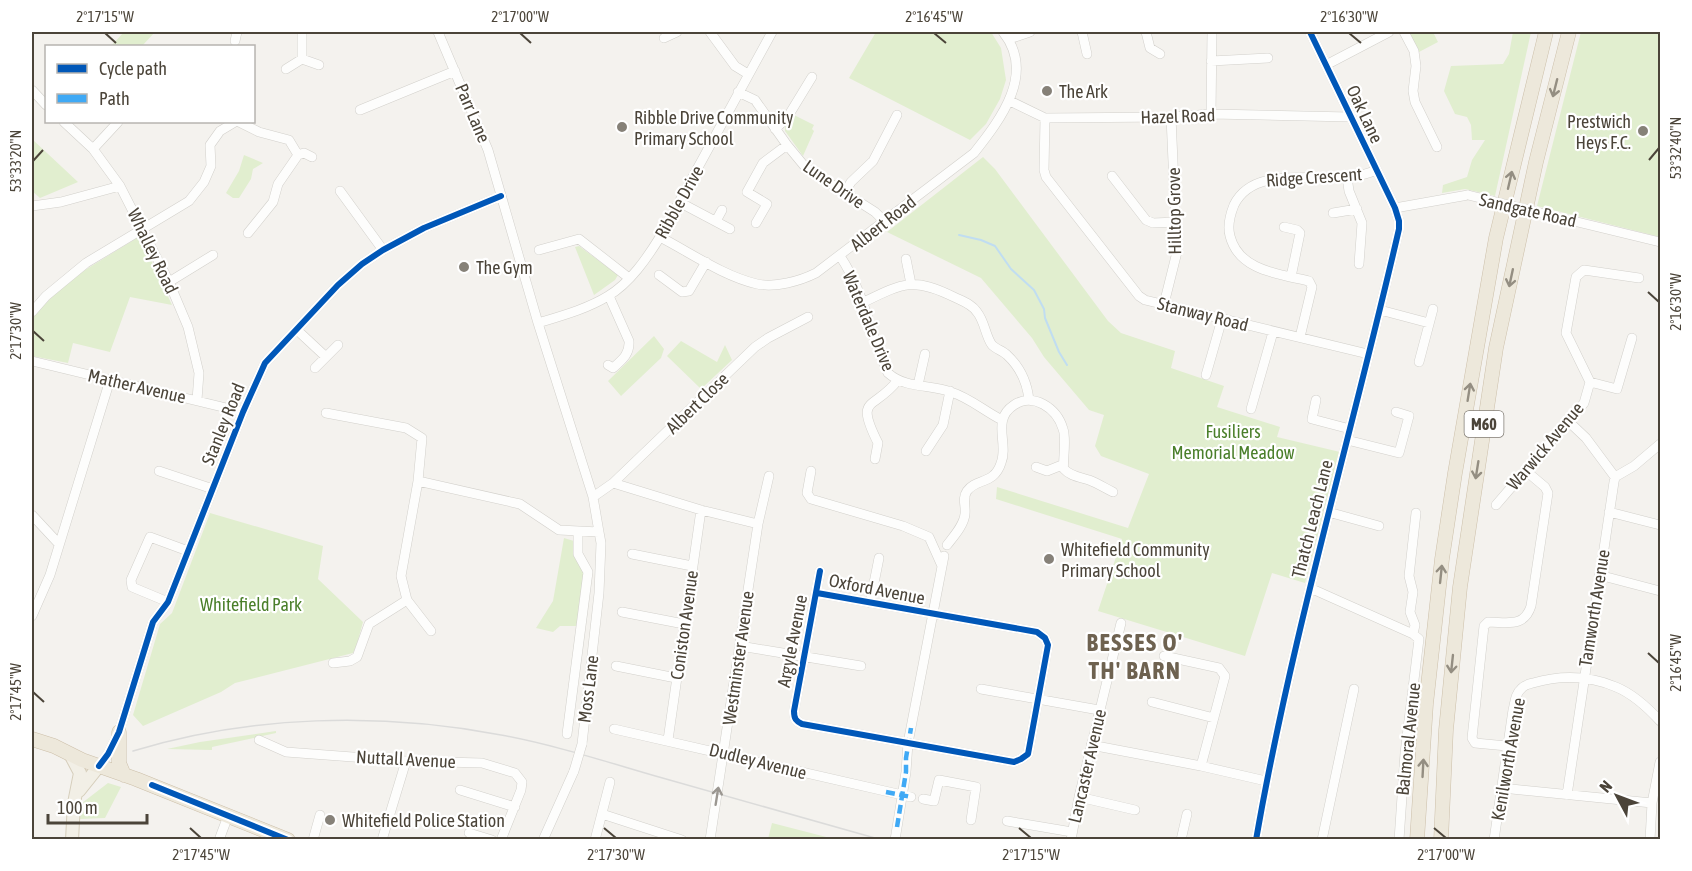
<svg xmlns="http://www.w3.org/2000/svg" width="1692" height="871" font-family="'Asap Condensed',sans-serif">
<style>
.green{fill:#e1eecf}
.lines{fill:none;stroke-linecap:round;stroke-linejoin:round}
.stream{stroke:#c0ddf1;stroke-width:2}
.minor-casing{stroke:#d2d0cb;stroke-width:10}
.major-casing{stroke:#d6cebb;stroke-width:14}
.highway-casing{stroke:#ccbfa9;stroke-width:15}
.minor{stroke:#fdfdfc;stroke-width:9}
.major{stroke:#f2efe6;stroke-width:12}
.highway{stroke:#ede8db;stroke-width:14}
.tram{stroke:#dbdbda;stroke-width:1.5}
.minor-bridge-casing{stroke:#d2d0cb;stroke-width:10;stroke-linecap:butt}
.minor-bridge{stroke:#fdfdfc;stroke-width:9}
.quiet{stroke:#3fa9f5;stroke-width:4.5;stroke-dasharray:9 4.5;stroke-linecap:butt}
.cycleway-casing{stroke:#fff;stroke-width:10}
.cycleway{stroke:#0057b8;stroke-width:6}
.oneway{stroke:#948e82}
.oneway2{stroke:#9b9791}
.ticks{fill:none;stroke:#4b4439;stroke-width:2}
.poi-dot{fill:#868178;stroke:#fff;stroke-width:2}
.labels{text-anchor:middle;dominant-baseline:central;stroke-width:4.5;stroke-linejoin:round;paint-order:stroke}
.shield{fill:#fff;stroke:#817c74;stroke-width:1.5}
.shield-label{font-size:16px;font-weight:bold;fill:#4b4439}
.poi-label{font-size:18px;fill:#4b4439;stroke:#fff;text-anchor:start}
.street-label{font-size:18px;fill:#4b4439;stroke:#fff}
.park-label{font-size:18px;fill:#4a7f2a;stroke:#fff}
.district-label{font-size:24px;font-weight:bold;letter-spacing:1.5px;fill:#6e6250;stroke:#fff}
.neatline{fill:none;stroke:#4b4439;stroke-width:2}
.ticks-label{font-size:15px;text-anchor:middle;fill:#4b4439}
</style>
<rect width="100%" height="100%" fill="#f4f2ee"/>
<path class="green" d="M124 32H155L142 46H111Z
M876 32H991L1001 48 1006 80 1000 99 986 124 970 140 849 78Z
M1409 32H1433L1438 42 1419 52Z
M1513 32H1531L1495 196 1465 189 1442 193 1443 185 1467 177 1472 160 1485 140H1472L1471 125 1467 117 1455 114 1444 91 1451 66 1503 64 1509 54Z
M1581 32H1660V237L1537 206Z
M792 114 814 125 812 129 814 131 803 156 785 131V125Z
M32 139 78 182 40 198 32 191Z
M244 155 263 163 253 169 251 179 239 198H233L226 193 239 171Z
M983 157 995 169 1108 321 1121 333 1175 351 1171 368 1224 386 1217 407 1280 427 1277 437 1340 452 1305 583 1272 573 1245 656 1098 611 1122 539 996 499 997 487 1128 528 1149 474 1101 456 1095 446 1104 415 1089 410 1044 357 1032 338 981 278 887 232Z
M140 236 172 305 130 297 110 352 73 343 68 363 32 356V317L57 292 85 270Z
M579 246 618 275 615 280 594 295 575 247Z
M654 336 664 349 661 358 621 396 608 381Z
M681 341 717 362 725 345 732 360 701 389 667 356Z
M210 513 323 546 318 579 363 622 357 644 353 653 235 683 221 692 143 726 133 715 160 624 172 613Z
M564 538 574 541 585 574 579 626H560L553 632 536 628 553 601Z
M276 731V733L212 747V750L167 749 200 742Z
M108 783 121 787 105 818 80 819 82 803Z
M772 823 834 839H768Z"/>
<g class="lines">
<path class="stream" d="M959 235 981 240 995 246 1011 269 1034 290 1044 309 1045 318 1059 352 1067 365"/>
<g class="minor-casing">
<path id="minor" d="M302 32V59
M710 32 735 66 748 74
M1082 32 1087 54
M1146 32 1150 48 1160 54
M1404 32 1414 51 1416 66 1413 91 1415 102 1437 147
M664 38 677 32
M1009 39 1030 32
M235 41 237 32
M1211 61 1268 58
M1326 65 1389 32
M286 69 302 59 319 65
M32 90 46 105
M738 92 755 100 787 145 806 168 875 212 885 222
M1010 101 1045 118 1171 117 1211 114 1350 117
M360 110 455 71
M1211 114 1212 32
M1045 118 1044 170 1046 177 1139 296 1145 300 1368 354
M64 122 93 149 120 186 169 282 188 327 199 373 197 400
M239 122 259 132 289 140 298 155 304 153 312 157
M775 129 787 118 812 77
M93 149 118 122
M1112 176 1146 220 1153 223 1177 222
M1347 177 1349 191 1362 223 1359 264
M340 191 383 250
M845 192 851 182 873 161 897 115
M679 202 730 229
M32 206 61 202 120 186
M1395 208 1468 195
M1333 213 1357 209
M1561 218 1660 242
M716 221 722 210
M756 223 767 204 747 192 763 163 787 145
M1284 227 1297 230 1300 233 1291 277
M248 233 273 202 278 184 298 155
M660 237C691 253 723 276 757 284 775 288 800 281 816 273L974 153C1001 119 1036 73 1003 32
M539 250 579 239 629 278
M840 256C866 295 869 333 888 373 906 389 930 384 951 392 970 398 984 411 1002 420
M906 259 911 284
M659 275 682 292 689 291 706 262
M169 282 213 255
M864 302C903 283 914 277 954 297 962 301 972 304 977 312 985 322 985 335 992 345 996 349 1003 351 1007 355 1020 367 1027 382 1029 400
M1164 304 1177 252 1171 117
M1380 310 1429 323
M32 312 46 296 86 263 189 201 204 182 211 166 210 145 220 131 235 122
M538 323C561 316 587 309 608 296 630 283 647 258 660 237L772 32
M297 330 326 357
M1300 337 1312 287 1309 281C1279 274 1239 271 1230 236 1227 225 1230 215 1234 205 1257 158 1336 190 1376 170
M32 361 243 412
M1419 362 1433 309
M608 365 613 368C622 360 630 354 629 341L609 296
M315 368 338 345
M1206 375 1222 319
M1590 382 1617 389 1632 338
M918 385 925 354
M1316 400 1312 419 1350 429
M1251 409 1273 332
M326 413 406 428 422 438 418 481 401 576 407 600 431 631
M1568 421 1586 438 1615 477
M1347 440 1399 453 1409 416 1396 412
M926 451 943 425 950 391
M875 459 878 443C854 395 874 411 898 380
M1036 467 1047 471 1062 465
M159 471 213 489
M811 471 807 493 811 499 903 526 929 537 942 566
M418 481 520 504 559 530 599 532 593 497 538 323 488 150 438 32
M613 483 701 510 758 524
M593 497 613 483 755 347 768 338 808 317
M1496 505 1584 403 1590 382 1566 333 1576 277 1584 270 1639 278
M1328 512 1379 526
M1609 512 1660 525
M32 515 59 544
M947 545C954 536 964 525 965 514 966 506 962 498 967 491 976 478 994 485 1001 463 1009 443 991 420 1014 405 1033 392 1057 408 1063 429 1067 439 1062 465 1064 469 1070 476 1080 477 1089 480 1097 483 1105 488 1113 492
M632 554 692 566
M1599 575 1660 591
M1310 588 1413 634 1419 639 1405 753 1399 840
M817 593 1037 632 1045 638 1048 645 1028 754 1021 759 1014 762 802 724C796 721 794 719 794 711L820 571
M168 602 132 587 131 580 150 537 188 551
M870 603 879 558
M622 612 684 624
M32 616 50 575 110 380
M1413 634 1415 625 1410 612 1413 592 1409 576 1416 513
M740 646 861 666
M1164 656 1219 668 1225 676 1201 766
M333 663 350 661 357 657 369 624 407 600
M616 666 676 678
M981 689 1099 710
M1152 702 1214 718
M614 729 911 797
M567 734 588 572 578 554V531
M259 740 286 752 406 761 482 763 515 773 522 782 521 790 501 840
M668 740 701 510
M582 744 599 593 601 543 599 532
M1091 745 1201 766 1266 781
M1507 746 1475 743 1472 738 1484 626 1488 622C1507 622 1524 628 1531 606L1548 493 1545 487 1526 471
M99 766 108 754 119 732 153 622 168 602 243 412 265 363 338 285 362 264 383 250 424 228 501 196
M1502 788 1652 803
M460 790 515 807
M1567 795 1614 482 1615 477 1634 466 1660 444
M1079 797 1135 810
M923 799 934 801 939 780 976 787 971 820
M602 814 682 840
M1007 821 1072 832
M469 833 492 840
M219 840 228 816
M313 840 320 815
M382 840 406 761
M543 840 574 771
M595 840 610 782
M710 840 758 524 769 476
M895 840 906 772 908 743 944 556
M1071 840 1079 797 1121 623
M1181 840 1187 814
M1256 840C1292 634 1352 433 1399 229V221L1395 208 1310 32
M1322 840 1354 689
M1494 840 1513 710C1515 703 1515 694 1521 689 1524 685 1529 684 1533 683 1561 675 1590 676 1616 687 1633 694 1649 709 1660 721
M1650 840 1652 803 1660 762"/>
</g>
<g class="major-casing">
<path id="major" d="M70 754 80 773 74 803 72 840
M79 791 99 766"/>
</g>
<g class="highway-casing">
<path id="highway" d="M119 732V763L124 775
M32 739 54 746 82 760 136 779 288 840
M1417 840 1426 704 1442 559 1455 473 1496 238 1546 32
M1441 840 1446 730 1460 587 1496 348 1536 162 1569 32"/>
</g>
<use href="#minor" class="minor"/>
<use href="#major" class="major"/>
<use href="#highway" class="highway"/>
<path class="tram" d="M133 751C251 715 381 712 501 735 555 745 607 762 659 777 733 798 807 819 882 840"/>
<g class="minor-bridge-casing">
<path id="minor-bridge" d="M1468 195 1561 218
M574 771 582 744"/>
</g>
<use href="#minor-bridge" class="minor-bridge"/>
<path class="quiet" d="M886 792 911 797
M897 827 906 772V758L911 728"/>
<g class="cycleway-casing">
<path id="cycleway" d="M817 593 1037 632 1045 638 1048 645 1028 754 1021 759 1014 762 802 724C796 721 794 719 794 711L820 571
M99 766 108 754 119 732 153 622 168 602 243 412 265 363 338 285 362 264 383 250 424 228 501 196
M152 785 288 840
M1256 840C1292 634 1352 433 1399 229V221L1395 208 1310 32"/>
</g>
<use href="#cycleway" class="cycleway"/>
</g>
<defs><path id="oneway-shaft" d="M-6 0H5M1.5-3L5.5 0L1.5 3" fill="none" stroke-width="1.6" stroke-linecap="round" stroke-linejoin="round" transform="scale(1.5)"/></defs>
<g class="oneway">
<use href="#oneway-shaft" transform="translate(1555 88) rotate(104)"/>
<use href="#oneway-shaft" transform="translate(1510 180) rotate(-77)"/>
<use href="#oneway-shaft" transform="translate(1511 278) rotate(102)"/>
<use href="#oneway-shaft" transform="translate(1469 392) rotate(-81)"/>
<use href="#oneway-shaft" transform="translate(1477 470) rotate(99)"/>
<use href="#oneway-shaft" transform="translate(1441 574) rotate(-84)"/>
<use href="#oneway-shaft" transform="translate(1452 664) rotate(96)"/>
<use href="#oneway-shaft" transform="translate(1423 768) rotate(-87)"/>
</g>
<use class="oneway2" href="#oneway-shaft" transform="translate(717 796) rotate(-81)"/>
<path class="ticks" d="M105 33 116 43M520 33 531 43M934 33 946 43M1349 33 1361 43M1649 160 1659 148M33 161 43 150M1648 292 1659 302M33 331 44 341M1648 653 1659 663M33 692 44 702M190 828 201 838M604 828 616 838M1019 828 1031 838M1434 828 1446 838"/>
<g class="poi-dot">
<circle cx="1047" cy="91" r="6"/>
<circle cx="622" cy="127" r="6"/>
<circle cx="1643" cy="131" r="6"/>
<circle cx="464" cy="267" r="6"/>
<circle cx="1049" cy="559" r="6"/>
<circle cx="330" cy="820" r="6"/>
</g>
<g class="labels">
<rect class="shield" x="1464.5" y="411" width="39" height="26" rx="4.5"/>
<g class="shield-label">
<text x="1484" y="424">M60</text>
</g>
<g class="poi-label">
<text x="1059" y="91">The Ark</text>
<text x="634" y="117">Ribble Drive Community<tspan x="634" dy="21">Primary School</tspan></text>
<text x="1631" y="121" text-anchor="end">Prestwich<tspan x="1631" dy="21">Heys F.C.</tspan></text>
<text x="476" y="267">The Gym</text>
<text x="1061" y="549">Whitefield Community<tspan x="1061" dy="21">Primary School</tspan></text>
<text x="342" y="820">Whitefield Police Station</text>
</g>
<g class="street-label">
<text transform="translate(473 113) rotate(67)">Parr Lane</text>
<text transform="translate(1365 114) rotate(65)">Oak Lane</text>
<text transform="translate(1178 116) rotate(-2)">Hazel Road</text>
<text transform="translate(1314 177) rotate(-4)">Ridge Crescent</text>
<text transform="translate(834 184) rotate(35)">Lune Drive</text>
<text transform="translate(679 202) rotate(-61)">Ribble Drive</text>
<text transform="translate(1528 210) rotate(13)">Sandgate Road</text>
<text transform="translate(1174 211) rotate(-91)">Hilltop Grove</text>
<text transform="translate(883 223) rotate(-38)">Albert Road</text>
<text transform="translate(153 251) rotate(64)">Whalley Road</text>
<text transform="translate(1203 314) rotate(14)">Stanway Road</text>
<text transform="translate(869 321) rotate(67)">Waterdale Drive</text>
<text transform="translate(137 386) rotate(13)">Mather Avenue</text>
<text transform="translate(697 403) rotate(-44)">Albert Close</text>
<text transform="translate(223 424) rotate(-68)">Stanley Road</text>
<text transform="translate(1545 446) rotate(-50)">Warwick Avenue</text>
<text transform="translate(1312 519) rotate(-76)">Thatch Leach Lane</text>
<text transform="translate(877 589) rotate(11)">Oxford Avenue</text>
<text transform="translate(1594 608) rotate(-81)">Tamworth Avenue</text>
<text transform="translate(684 625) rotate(-82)">Coniston Avenue</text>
<text transform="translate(792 641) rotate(-79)">Argyle Avenue</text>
<text transform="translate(738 658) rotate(-82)">Westminster Avenue</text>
<text transform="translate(588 689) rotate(-83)">Moss Lane</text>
<text transform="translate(1408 739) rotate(-84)">Balmoral Avenue</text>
<text transform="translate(406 759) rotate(3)">Nuttall Avenue</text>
<text transform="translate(1508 759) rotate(-80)">Kenilworth Avenue</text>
<text transform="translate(758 761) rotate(14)">Dudley Avenue</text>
<text transform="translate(1087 766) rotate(-77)">Lancaster Avenue</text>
</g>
<g class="park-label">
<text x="1233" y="431">Fusiliers<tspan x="1233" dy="21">Memorial Meadow</tspan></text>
<text x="251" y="604">Whitefield Park</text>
</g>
<g class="district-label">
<text x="1135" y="642">BESSES O'<tspan x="1135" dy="28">TH' BARN</tspan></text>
</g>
</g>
<rect width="1692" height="871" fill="none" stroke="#ffffff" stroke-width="66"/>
<rect x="45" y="45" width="210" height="78" fill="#ffffff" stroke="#b7b4b0" stroke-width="1.5"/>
<rect x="57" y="64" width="30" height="9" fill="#0057b8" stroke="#b7b4b0" stroke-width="1.5"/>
<text x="99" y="75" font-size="18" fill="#4b4439">Cycle path</text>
<rect x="57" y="94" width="30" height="9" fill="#3fa9f5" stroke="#b7b4b0" stroke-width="1.5"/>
<text x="99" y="105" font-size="18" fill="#4b4439">Path</text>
<g transform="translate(1617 796) rotate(311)" stroke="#ffffff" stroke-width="4.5" paint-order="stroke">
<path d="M0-4.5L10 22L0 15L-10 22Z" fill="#4b4439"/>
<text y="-9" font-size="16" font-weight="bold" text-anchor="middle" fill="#4b4439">N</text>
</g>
<path d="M48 814v9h99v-9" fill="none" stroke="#4b4439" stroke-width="3"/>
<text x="57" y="814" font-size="18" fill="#4b4439" stroke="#ffffff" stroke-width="4.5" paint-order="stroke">100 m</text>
<rect x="33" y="33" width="1626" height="805" class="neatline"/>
<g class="ticks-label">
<text x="105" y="22">2°17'15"W</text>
<text x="520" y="22">2°17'00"W</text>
<text x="934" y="22">2°16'45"W</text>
<text x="1349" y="22">2°16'30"W</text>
<text transform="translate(1676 148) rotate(-90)" y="5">53°32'40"N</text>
<text transform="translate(16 161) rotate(-90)" y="5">53°33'20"N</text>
<text transform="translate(1676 302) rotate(-90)" y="5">2°16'30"W</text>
<text transform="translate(16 331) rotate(-90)" y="5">2°17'30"W</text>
<text transform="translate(1676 663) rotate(-90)" y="5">2°16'45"W</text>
<text transform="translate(16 692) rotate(-90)" y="5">2°17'45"W</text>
<text x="201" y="860">2°17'45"W</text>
<text x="616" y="860">2°17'30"W</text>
<text x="1031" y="860">2°17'15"W</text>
<text x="1446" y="860">2°17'00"W</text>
</g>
</svg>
